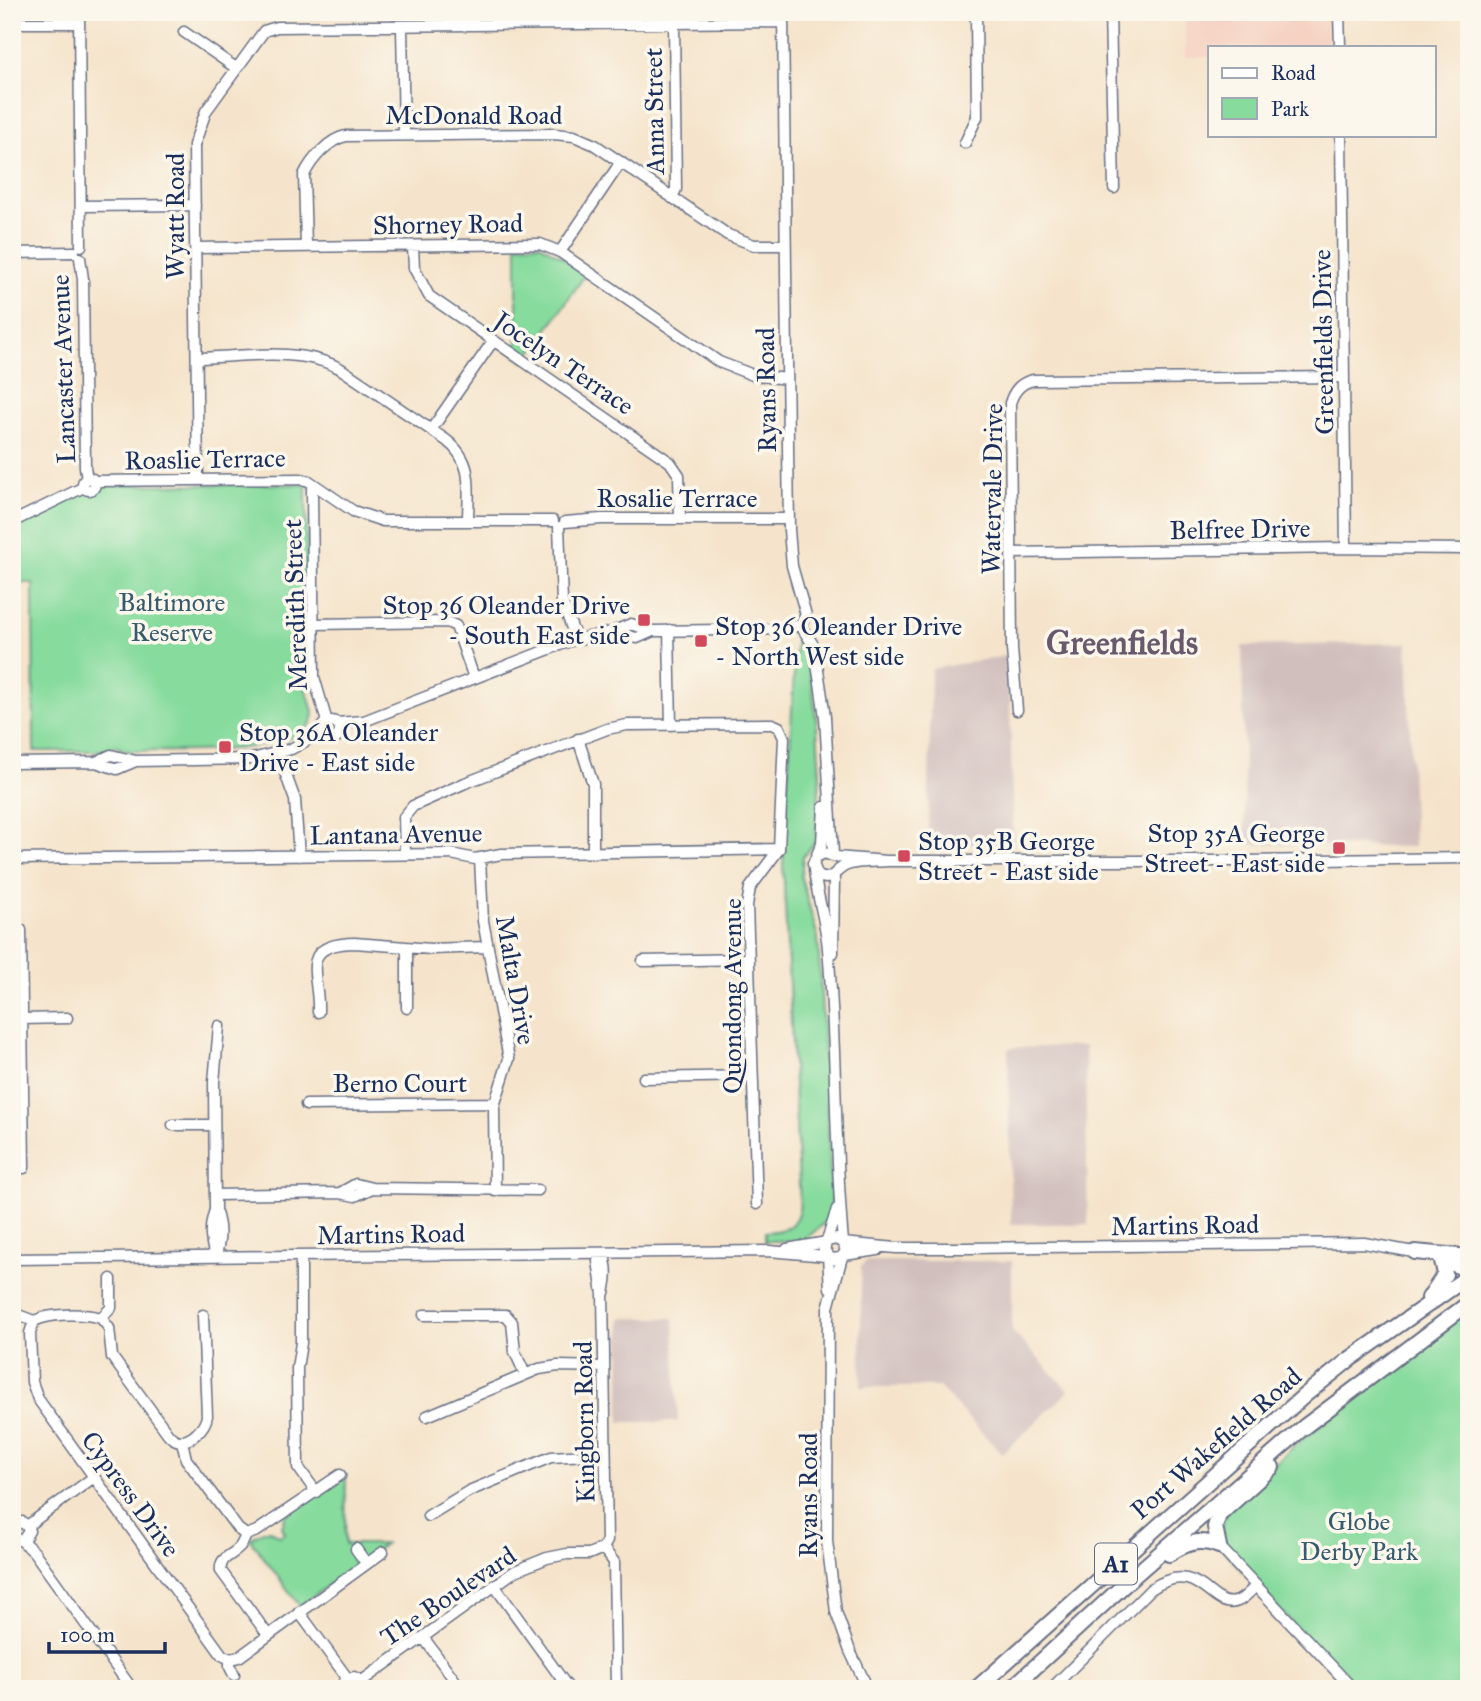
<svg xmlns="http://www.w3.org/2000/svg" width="1481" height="1701" font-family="'IM FELL Great Primer',serif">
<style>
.built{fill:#f5d2c2}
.industrial{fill:#d1bfbd}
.green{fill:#86db9d;stroke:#50857e;stroke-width:2}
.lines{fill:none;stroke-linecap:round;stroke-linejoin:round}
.minor-casing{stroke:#676e84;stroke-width:13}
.highway-casing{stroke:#676e84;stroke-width:18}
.minor{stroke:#fff;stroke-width:10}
.highway{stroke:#fff;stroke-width:14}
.poi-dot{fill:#d1495b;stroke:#fbf7ec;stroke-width:2.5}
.labels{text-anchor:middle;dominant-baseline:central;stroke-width:7;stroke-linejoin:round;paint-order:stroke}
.shield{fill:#fbf7ec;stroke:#5e6b89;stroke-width:2}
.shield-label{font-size:24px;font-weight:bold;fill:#1b2f5e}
.street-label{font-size:26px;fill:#1b2f5e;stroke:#fbf7ec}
.park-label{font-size:26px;fill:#365a6e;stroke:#fbf7ec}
.poi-label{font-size:26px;fill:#1b2f5e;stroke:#fbf7ec;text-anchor:start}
.district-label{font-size:33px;font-weight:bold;fill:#68596c;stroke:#fbf7ec}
</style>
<rect width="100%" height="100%" fill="#fbf7ec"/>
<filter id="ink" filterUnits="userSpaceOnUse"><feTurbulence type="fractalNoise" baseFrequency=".0143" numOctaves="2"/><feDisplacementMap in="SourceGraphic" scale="14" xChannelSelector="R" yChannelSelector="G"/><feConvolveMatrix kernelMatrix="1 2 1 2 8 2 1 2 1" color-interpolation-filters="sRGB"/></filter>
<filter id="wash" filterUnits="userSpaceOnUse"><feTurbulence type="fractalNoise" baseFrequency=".00686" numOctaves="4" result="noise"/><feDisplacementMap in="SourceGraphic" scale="28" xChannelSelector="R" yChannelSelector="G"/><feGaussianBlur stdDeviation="1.57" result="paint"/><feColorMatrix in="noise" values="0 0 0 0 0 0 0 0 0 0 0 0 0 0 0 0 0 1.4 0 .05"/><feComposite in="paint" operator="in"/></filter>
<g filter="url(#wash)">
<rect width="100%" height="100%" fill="#f5e4cb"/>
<path class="built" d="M1185 12H1328V47H1210V57H1185Z"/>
<path class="industrial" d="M1407 643 1414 847 1245 844 1242 646Z
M1005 656 1010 701 1013 844H928L931 669Z
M1085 1046 1088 1224H1011L1008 1048Z
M866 1261H1012V1331L1069 1391 1002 1454 939 1387H861V1267Z
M621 1318H674L678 1422H620Z
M805 1685 814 1689H667V1687Z"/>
<path class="green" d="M517 244H540L587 272 525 362 517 357Z
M306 484 307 572 303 678 314 715C313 718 312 722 310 725 287 756 165 751 128 751L115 746 102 751H34L33 583H12V526L84 491 93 492 101 485Z
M796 640 806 655 812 681 817 727 820 775 816 841 803 857 801 877 818 938 832 1204 829 1219 803 1241H765V1232C788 1231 797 1226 800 1204L783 865Z
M1469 1303V1689H1353L1216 1542 1229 1506 1291 1449Z
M346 1476 345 1544H385L300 1606 250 1539 263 1531 270 1530 280 1536 285 1533 282 1527 285 1516Z"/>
</g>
<g filter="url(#ink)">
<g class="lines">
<g class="minor-casing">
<path id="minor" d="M79 12 81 246
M459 12 465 26 473 17V12
M783 12 789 530 792 566 806 615 800 625 814 646 820 683 825 717 833 854
M1110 12 1114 188
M1339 12 1340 47
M12 23H79
M402 26 404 135
M184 32 236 68
M1341 135 1346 548
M965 143 977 117 976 12
M672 198 676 189 674 23
M82 206 195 205
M306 246 304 175C311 160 329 139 346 136L554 134 574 136 595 145 728 235 754 245H785
M413 246 414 268 429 296 670 462 679 475 680 519
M196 248 540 244 560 252 719 362 753 375 787 379
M560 252 621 162
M12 253 74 252
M80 258 83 279 85 467 87 479
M197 358C241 357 301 346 341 369L446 440C475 462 468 489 468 521
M431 430 493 341
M83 484a6 6 0 1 1 12 0a6 6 0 1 1-12 0Z
M198 479 194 145 206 111 264 31 277 27 783 22
M95 481 301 479 309 481 353 511 383 521H553
M315 485 312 490 314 677 327 722
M12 522 84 487
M565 522 601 519H789
M559 527 562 601 576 639
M1011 553 1346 548 1469 549
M313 624 447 622 456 626 474 678
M669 630 671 725
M612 632 637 638 653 631
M1017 710 1012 649 1010 403C1014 390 1021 382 1034 380L1344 377
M322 730a9 9 0 1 1 18 0a9 9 0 1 1-18 0Z
M336 723 364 721 570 641 612 632 631 624 653 631 785 629 800 625
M578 739 593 784V853
M278 753 295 800 299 856
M96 762 111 755 136 761 252 759 291 749 322 732
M12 763 96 762 117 769 136 761
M405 854 404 817 413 806 465 783 607 729 627 725 772 724 779 727 784 738 779 849 750 888 747 905 757 1204
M816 857 822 843 824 807
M480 858 483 921 509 1059 494 1106 495 1191
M12 859 451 854 475 859 501 854 779 849
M887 861 836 857 824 853 816 857 813 864 818 876C833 883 834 870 847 865 858 861 875 862 887 861H1245L1469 858
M814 870C817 897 826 922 828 949 837 1046 834 1145 843 1242
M21 930 24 1168
M407 948V1008
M833 953 834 876
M643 961 749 959
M318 1012C320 975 296 944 355 943L431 949 487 947
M22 1019 67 1018
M644 1078 752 1076
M306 1105 495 1103
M173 1125H214
M340 1193 356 1184 372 1188 538 1190
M215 1195 340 1193 355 1196 372 1188
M828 1241 836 1239 843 1243 846 1251 841 1258 831 1259 824 1250 837 1209
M843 1243 896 1248H967L1364 1243 1419 1253
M787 1249 827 1242
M602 1253 598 1261 603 1294 607 1541 603 1548
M602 1253C609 1266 607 1279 604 1293
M844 1255 878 1250
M215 1256C210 1239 209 1227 215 1210
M301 1256V1343L297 1368 298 1467 316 1492
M215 1257C221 1239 221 1227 215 1210L214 1082 219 1026
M828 1257 830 1288
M842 1257 828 1308 827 1541 836 1612 850 1651 868 1689
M12 1259 769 1251 826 1256
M1440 1260 1469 1273
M12 1315H18L34 1321
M424 1315H506L512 1322 515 1352 525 1374
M101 1318C83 1313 51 1313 34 1321L30 1333 32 1382 38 1399 222 1655 230 1659
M101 1318 109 1328 112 1357 166 1431C168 1434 170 1437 174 1439 188 1447 205 1428 207 1416L203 1315
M101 1318 111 1308V1279
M427 1416 539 1369 558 1366 604 1367
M182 1441 186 1459 238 1529 246 1535
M428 1516 469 1491 551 1457 605 1454
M12 1525 22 1522 27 1526 29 1531 24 1539 17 1540 12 1537
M27 1526 94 1477
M246 1535C244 1539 243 1543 240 1547 232 1556 219 1557 221 1571L268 1635
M246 1535 257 1531 340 1475
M21 1540 34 1552 132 1689
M1219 1546 1353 1689
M603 1548 614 1562 616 1689
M356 1549 366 1563
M494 1585 569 1689
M299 1612 348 1679
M423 1637 461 1689
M230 1659 239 1657 383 1552
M230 1659V1667L234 1675
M362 1681 515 1571 547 1558 567 1554H589L603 1548
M343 1689 345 1681 354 1677 362 1681 364 1689
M1051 1689 1151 1589C1201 1555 1210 1613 1238 1601 1245 1598 1250 1591 1256 1586"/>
</g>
<g class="highway-casing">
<path id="highway" d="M1415 1252 1469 1257
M1429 1298 1445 1274 1442 1261
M1219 1546 1215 1527 1219 1515 1272 1467
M1169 1554C1186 1543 1198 1538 1219 1546
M976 1689 1305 1395 1350 1359 1469 1276
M1011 1689 1135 1575 1304 1427 1469 1303"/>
</g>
<use href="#minor" class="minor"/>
<use href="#highway" class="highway"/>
</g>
</g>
<g class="poi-dot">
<rect x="637" y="613" width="14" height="14" rx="3.5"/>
<rect x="694" y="634" width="14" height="14" rx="3.5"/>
<rect x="218" y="740" width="14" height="14" rx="3.5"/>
<rect x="1332" y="841" width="14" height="14" rx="3.5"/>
<rect x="897" y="849" width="14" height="14" rx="3.5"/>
</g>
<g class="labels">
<rect class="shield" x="1095" y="1543.5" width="42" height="41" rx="5"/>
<g class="shield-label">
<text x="1116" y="1564">A1</text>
</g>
<g class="street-label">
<text transform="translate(654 111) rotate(-91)">Anna Street</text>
<text x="474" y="115">McDonald Road</text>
<text transform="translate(175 216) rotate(-90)">Wyatt Road</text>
<text transform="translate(448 224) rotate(-1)">Shorney Road</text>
<text transform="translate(1323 342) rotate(-91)">Greenfields Drive</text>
<text transform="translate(564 363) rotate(34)">Jocelyn Terrace</text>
<text transform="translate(63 369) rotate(-92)">Lancaster Avenue</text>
<text transform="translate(766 390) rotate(-91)">Ryans Road</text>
<text transform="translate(205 459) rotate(-1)">Roaslie Terrace</text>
<text transform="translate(992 489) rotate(-89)">Watervale Drive</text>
<text x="677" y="498">Rosalie Terrace</text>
<text transform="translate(1240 529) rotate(-1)">Belfree Drive</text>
<text transform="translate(295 605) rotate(-92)">Meredith Street</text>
<text transform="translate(396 834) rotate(-1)">Lantana Avenue</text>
<text transform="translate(516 980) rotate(80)">Malta Drive</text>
<text transform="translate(732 996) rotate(-90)">Quondong Avenue</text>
<text x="400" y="1083">Berno Court</text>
<text transform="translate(1185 1225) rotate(-1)">Martins Road</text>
<text transform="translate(391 1234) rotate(-1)">Martins Road</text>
<text transform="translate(584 1422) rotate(-91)">Kingborn Road</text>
<text transform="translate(1216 1443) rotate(-41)">Port Wakefield Road</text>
<text transform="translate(131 1494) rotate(54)">Cypress Drive</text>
<text transform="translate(808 1495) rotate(-90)">Ryans Road</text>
<text transform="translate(448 1596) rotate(-34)">The Boulevard</text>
</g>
<g class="park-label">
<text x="172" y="602">Baltimore<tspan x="172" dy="30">Reserve</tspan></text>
<text x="1359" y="1521">Globe<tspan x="1359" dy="30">Derby Park</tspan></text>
</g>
<g class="poi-label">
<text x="630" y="605" text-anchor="end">Stop 36 Oleander Drive<tspan x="630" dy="30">- South East side</tspan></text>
<text x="715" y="626">Stop 36 Oleander Drive<tspan x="715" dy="30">- North West side</tspan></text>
<text x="239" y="732">Stop 36A Oleander<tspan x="239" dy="30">Drive - East side</tspan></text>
<text x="1325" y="833" text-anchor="end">Stop 35A George<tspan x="1325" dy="30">Street - East side</tspan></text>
<text x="918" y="841">Stop 35B George<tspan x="918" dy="30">Street - East side</tspan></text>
</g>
<g class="district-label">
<text x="1122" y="643">Greenfields</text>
</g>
</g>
<rect width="1481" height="1701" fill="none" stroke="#fbf7ec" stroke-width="42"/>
<rect x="1208" y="46" width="228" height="91" fill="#fbf7ec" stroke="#a1a7b3" stroke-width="2"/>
<rect x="1222" y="68" width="35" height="10" fill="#ffffff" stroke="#a1a7b3" stroke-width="2"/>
<text x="1271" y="80" font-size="21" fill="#1b2f5e">Road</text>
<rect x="1222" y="98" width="35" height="21" fill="#86db9d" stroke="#a1a7b3" stroke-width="2"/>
<text x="1271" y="116" font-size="21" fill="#1b2f5e">Park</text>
<path d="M49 1642v10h116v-10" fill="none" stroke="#1b2f5e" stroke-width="3.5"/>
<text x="60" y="1642" font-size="21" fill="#1b2f5e" stroke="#fbf7ec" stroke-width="5" paint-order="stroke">100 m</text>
</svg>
